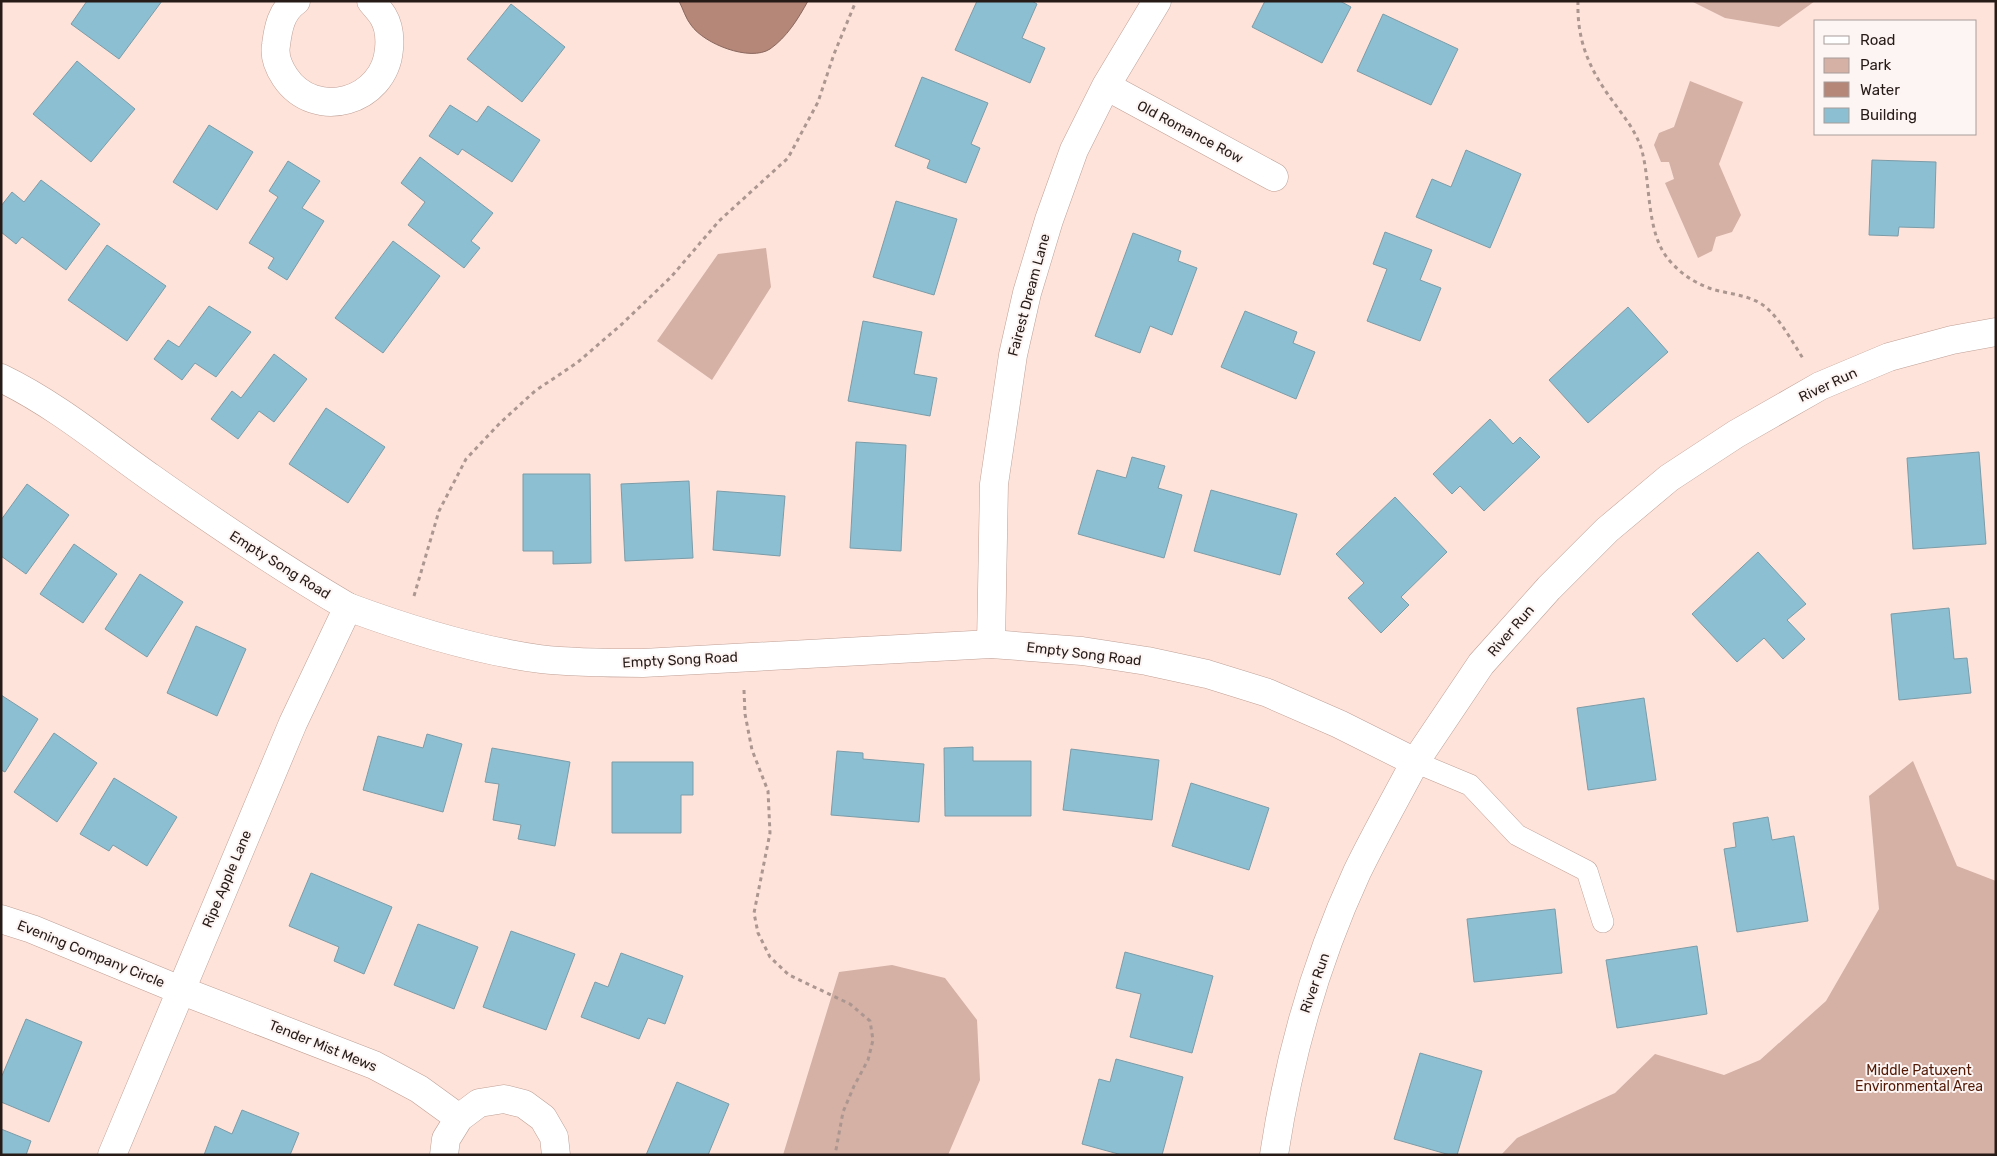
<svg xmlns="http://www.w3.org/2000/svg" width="1997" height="1156" font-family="Rubik,sans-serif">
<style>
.green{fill:#d4b0a5}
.water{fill:#b48779;stroke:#8a675c}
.building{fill:#8cbfd1;stroke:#7c9ca8}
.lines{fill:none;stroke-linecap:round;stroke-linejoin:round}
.service-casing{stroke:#bfa096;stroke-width:22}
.minor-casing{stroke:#bfa096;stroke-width:29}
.tertiary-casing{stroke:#bfa096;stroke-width:29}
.path{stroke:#ac9790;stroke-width:3;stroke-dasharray:4 4;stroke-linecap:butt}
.service{stroke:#fff;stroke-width:21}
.minor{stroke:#fff;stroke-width:28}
.tertiary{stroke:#fff;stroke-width:28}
.labels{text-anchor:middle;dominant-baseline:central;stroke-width:4;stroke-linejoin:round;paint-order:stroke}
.street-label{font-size:14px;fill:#271b17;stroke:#fcf5f3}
.park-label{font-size:14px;fill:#521a06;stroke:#fcf5f3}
</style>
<rect width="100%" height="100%" fill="#fee3da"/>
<path class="green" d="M1691 1H1815L1779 27 1725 18Z
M1690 81 1743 102 1719 164 1741 215 1732 232 1716 237 1712 251 1698 258 1665 183 1674 179 1669 162H1661L1654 145 1659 133 1674 127Z
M766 248 771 287 712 380 657 341 718 254Z
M1913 761 1957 866 1996 881V1155H1501L1517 1138 1615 1093 1655 1054 1724 1075 1760 1060 1826 1001 1879 909 1869 796Z
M892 965 945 978 977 1020 980 1080 948 1155H783L839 972Z"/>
<path class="water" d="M679 1H808C798 19 787 37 770 49 750 62 704 44 691 25 686 19 683 9 679 1Z"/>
<path class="building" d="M87 1H162L119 59 71 24Z
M977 1H1032L1037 4 1022 38 1045 48 1030 83 955 50Z
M1265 1H1340L1351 7 1322 63 1252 27Z
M511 4 565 47 522 102 467 59Z
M1383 14 1458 49 1431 105 1357 71Z
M77 61 135 109 91 162 33 114Z
M922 77 988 103 971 144 980 148 966 183 927 168 930 160 895 146Z
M450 105 477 122 488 106 540 140 512 182 462 149 458 155 429 136Z
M209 125 253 152 217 210 173 182Z
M1466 150 1521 174 1490 248 1416 217 1432 179 1451 187Z
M420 157 493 213 471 241 480 248 464 268 408 225 425 202 401 183Z
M1872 160 1936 162 1934 228 1899 227 1898 236 1869 235Z
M288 161 320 181 302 208 324 221 287 280 268 268 274 258 249 243 278 197 269 191Z
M41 180 100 224 66 270 22 237 16 244 1 232V206L12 192 24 202Z
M896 201 957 219 934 295 873 277Z
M1385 232 1432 250 1420 280 1441 288 1420 341 1367 321 1387 269 1373 264Z
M1133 233 1181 251 1178 261 1197 268 1172 335 1150 326 1140 353 1095 336Z
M393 241 440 276 383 353 335 318Z
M107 245 166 286 127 341 68 300Z
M209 306 251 332 216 377 195 363 182 380 154 359 168 340 179 347Z
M1628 307 1668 352 1588 423 1549 380Z
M1245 311 1297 332 1293 343 1315 352 1296 399 1221 367Z
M863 321 922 332 914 374 937 378 930 416 848 401Z
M274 354 307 379 274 422 259 411 238 439 211 419 232 391 241 398Z
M326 408 385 447 348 503 289 464Z
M1490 419 1513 444 1520 437 1540 457 1484 511 1460 486 1452 494 1433 474Z
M856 442 906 445 901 551 850 548Z
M1979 452 1986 544 1913 549 1907 458Z
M1132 457 1165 466 1158 488 1182 495 1164 558 1078 534 1097 470 1126 478Z
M523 474H590L591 563 553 564V551H523Z
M689 481 693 558 625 561 621 484Z
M27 484 69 515 26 574 1 556V520Z
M1211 490 1297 514 1280 575 1194 551Z
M717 491 785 496 780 556 713 550Z
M1395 497 1447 552 1401 597 1409 605 1381 633 1348 598 1364 583 1336 554Z
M74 544 117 574 83 623 40 594Z
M1758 552 1806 604 1787 620 1805 639 1783 659 1764 638 1737 662 1692 614Z
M140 574 183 602 147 657 105 629Z
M1949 608 1954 659 1967 658 1971 693 1899 700 1891 614Z
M196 626 246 649 217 716 167 693Z
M1 695 38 719 5 772 1 770Z
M1644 698 1656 780 1588 790 1577 708Z
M54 733 97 763 57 822 14 792Z
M427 734 462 744 443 812 363 790 378 736 423 748Z
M973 747V761H1031V816H945L944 748Z
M492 748 570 762 555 846 518 839 521 825 493 820 499 784 485 782Z
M1071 749 1159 760 1152 820 1063 810Z
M837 751 863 753V759L924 764 919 822 831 815Z
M612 762H693V795H681V833H612Z
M114 778 177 817 147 866 113 845 109 851 80 834Z
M1191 783 1269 808 1249 870 1172 846Z
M1768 817 1772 840 1794 836 1808 921 1737 932 1724 849 1736 847 1733 823Z
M311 873 392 907 364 974 334 961 339 947 289 926Z
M1555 909 1562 973 1474 982 1467 919Z
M418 924 478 947 454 1009 394 985Z
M511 931 575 954 546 1030 483 1007Z
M1697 946 1707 1014 1617 1028 1606 960Z
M1125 952 1213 976 1192 1053 1130 1037 1141 994 1116 988Z
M621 953 683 976 665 1024 648 1018 639 1039 581 1017 595 982 608 987Z
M26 1019 82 1042 49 1122 1 1102V1078Z
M1420 1053 1482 1071 1457 1155H1450L1394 1139Z
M1116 1059 1183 1077 1162 1155H1122L1082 1144 1099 1079 1110 1082Z
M677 1082 729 1104 708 1155H646Z
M242 1110 299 1133 290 1155H204L215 1126 232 1134Z
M1 1129 31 1141 26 1155H1Z"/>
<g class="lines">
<g class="service-casing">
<path id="service" d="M1415 762 1470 785 1517 835 1587 871 1603 922"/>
</g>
<g class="minor-casing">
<path id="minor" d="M296 1C281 11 278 29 276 45 274 56 279 68 285 77 315 122 385 102 389 49 390 39 389 26 383 16 380 11 375 6 371 1
M1106 86 1274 177
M1 378C55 404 102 443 150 477 215 523 280 567 348 607
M991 644 994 484 1013 355 1027 293 1049 220 1074 150 1106 86 1157 1
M1 919 32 929 180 990 374 1065 419 1089 459 1118
M444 1155 446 1139 459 1118 479 1103 504 1099 524 1104 543 1118 554 1137 556 1155
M1274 1155C1289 1056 1315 963 1357 872 1375 835 1396 798 1415 762"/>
</g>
<g class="tertiary-casing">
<path id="tertiary" d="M112 1155 293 723 348 607C410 630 474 650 540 659 574 663 609 663 643 663L991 644 1082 651 1147 661 1207 674 1268 693 1339 724 1415 762 1481 664 1549 588 1607 530 1669 478 1736 434 1820 386 1889 357 1952 340 1996 332"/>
</g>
<path class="path" d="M1578 1C1577 34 1585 59 1603 87 1616 108 1635 126 1642 151 1651 185 1646 233 1669 260 1680 273 1693 282 1709 288 1729 295 1753 294 1769 310 1783 324 1793 343 1804 360
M414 596 439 511 466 459 500 423 535 391 578 362 622 324 671 277 719 221 788 158 818 102 834 54 856 1
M744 690 745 714 752 750 768 791 770 833 754 913 758 933 770 957 789 975 850 1004 870 1021 873 1040 868 1060 854 1086 843 1112 835 1155"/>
<use href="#service" class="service"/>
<use href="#minor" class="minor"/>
<use href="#tertiary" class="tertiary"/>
</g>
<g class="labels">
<g class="street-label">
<text transform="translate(1190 132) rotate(28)">Old Romance Row</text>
<text transform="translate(1029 295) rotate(-75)">Fairest Dream Lane</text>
<text transform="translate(1828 385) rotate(-25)">River Run</text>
<text transform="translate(280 565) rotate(32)">Empty Song Road</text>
<text transform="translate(1511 631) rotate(-49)">River Run</text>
<text transform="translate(1084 654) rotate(7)">Empty Song Road</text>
<text transform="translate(680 660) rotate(-3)">Empty Song Road</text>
<text transform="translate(227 879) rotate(-67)">Ripe Apple Lane</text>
<text transform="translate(91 954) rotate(22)">Evening Company Circle</text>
<text transform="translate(1315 983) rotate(-71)">River Run</text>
<text transform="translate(323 1046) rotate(22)">Tender Mist Mews</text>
</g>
<g class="park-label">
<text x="1919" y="1070">Middle Patuxent<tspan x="1919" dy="16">Environmental Area</tspan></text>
</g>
</g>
<rect width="1997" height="1156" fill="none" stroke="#271b17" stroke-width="5"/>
<rect x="1814" y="20" width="162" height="115" fill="#fcf5f3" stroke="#a79e9b"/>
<rect x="1824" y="36" width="25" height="8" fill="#ffffff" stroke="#a79e9b"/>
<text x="1860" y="45" font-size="15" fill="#271b17">Road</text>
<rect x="1824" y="58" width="25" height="15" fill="#d4b0a5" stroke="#a79e9b"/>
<text x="1860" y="70" font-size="15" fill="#271b17">Park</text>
<rect x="1824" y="82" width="25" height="15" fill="#b48779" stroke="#a79e9b"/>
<text x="1860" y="95" font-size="15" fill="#271b17">Water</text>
<rect x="1824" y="108" width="25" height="15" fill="#8cbfd1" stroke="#a79e9b"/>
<text x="1860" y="120" font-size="15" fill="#271b17">Building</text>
</svg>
